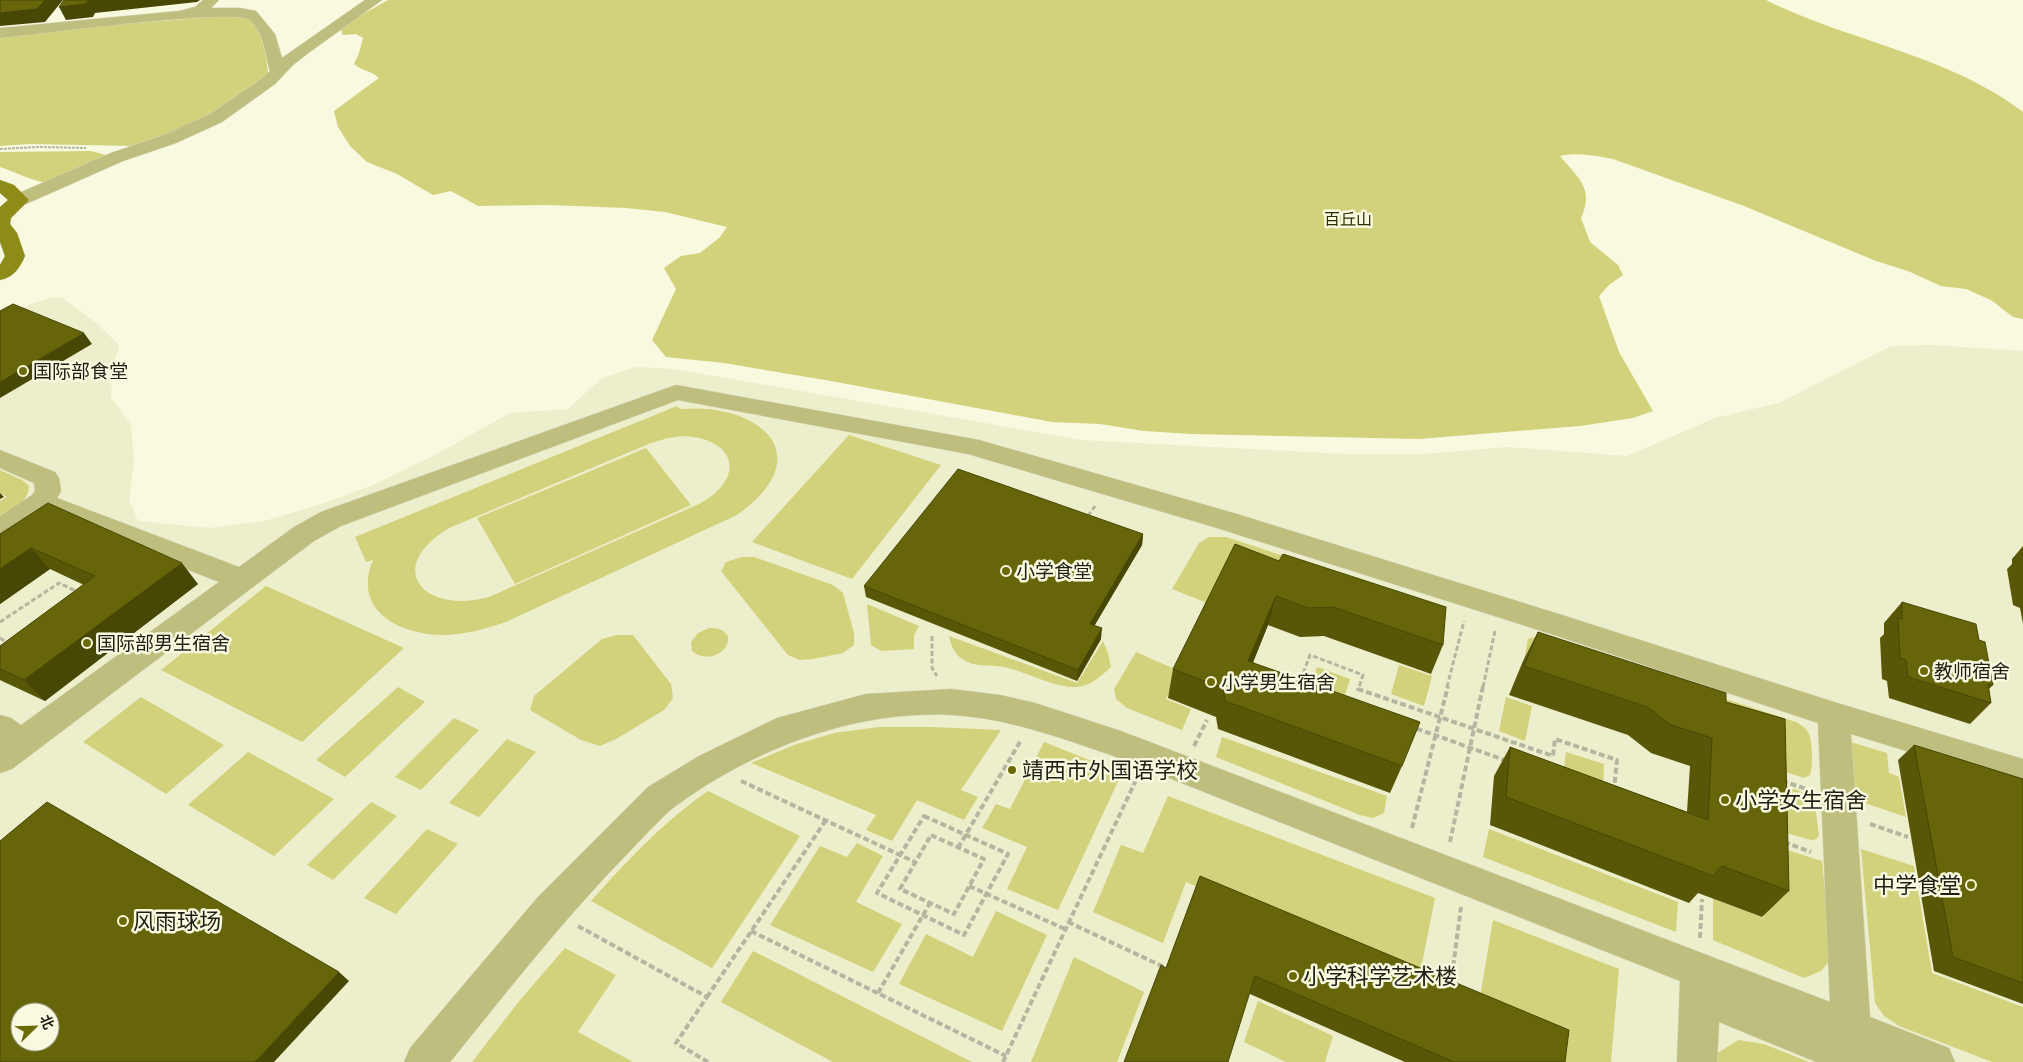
<svg xmlns="http://www.w3.org/2000/svg" width="2023" height="1062" font-family="Jost,'Noto Sans SC',sans-serif">
<style>
.built{fill:#edeecb;fill-rule:evenodd}
.green{fill:#d2d17c;fill-rule:evenodd}
.lines{fill:none;stroke-linecap:round;stroke-linejoin:round}
.minor-casing{stroke:#d5d6be;stroke-width:1}
.major-casing{stroke:#d5d6be;stroke-width:1}
.path-far2{stroke:#b5b6a1;stroke-width:2;stroke-dasharray:3 1;stroke-linecap:butt}
.path-far1{stroke:#b5b6a1;stroke-width:3;stroke-dasharray:5 2.5;stroke-linecap:butt}
.path{stroke:#b5b6a1;stroke-width:4;stroke-dasharray:6 3;stroke-linecap:butt}
.minor{fill:#bebe7e;fill-rule:evenodd}
.major{fill:#8e8c16;fill-rule:evenodd}
.wall{fill:#585708}
.shaded-wall{fill:#474706}
.building{fill:#666509;stroke:#474706;fill-rule:evenodd}
.poi-dot{fill:#6c6a06;stroke:#f8f9de;stroke-width:2}
.labels{text-anchor:middle;dominant-baseline:central;stroke-width:5;stroke-linejoin:round;paint-order:stroke}
.far-park-label{font-size:16px;fill:#2e2d00;stroke:#f8f9de}
.poi-label{font-size:19px;fill:#1e1e15;stroke:#f8f9de;text-anchor:start}
.near-poi-label{font-size:22px;fill:#1e1e15;stroke:#f8f9de;text-anchor:start}
</style>
<rect width="100%" height="100%" fill="#f8f9de"/>
<path class="built" d="M61 297 96 323 119 345 112 372 111 398 131 425 134 462 129 500 138 521 209 528 264 521 319 505 373 485 435 455 510 413 568 409 602 378 637 367 674 369 1082 440 1344 454H1424L1507 447 1627 456 1715 418 1779 403 1891 346 1930 345 2023 351V1062H0V320L33 303 51 298ZM20 1012H50V1042H20Z"/>
<path class="green" d="M388 0H1766C1850 42 1947 54 2023 112V319L2013 317 1991 300 1966 289 1941 286 1908 271 1876 261 1744 206 1613 159C1596 156 1577 152 1560 156 1577 177 1595 188 1581 218L1590 242 1618 265 1623 275 1609 285 1599 296 1619 352 1653 411 1633 418 1580 426 1419 439 1191 434 1144 431 1100 424 1052 422 831 381 724 363 666 357 652 340 676 289 664 268 681 256 700 253 719 238 727 227 665 212 626 208 550 205 478 206 451 191 433 195 397 174 367 162 350 146 338 127 334 111 379 78C372 71 362 71 354 64L359 53 363 38 356 34 343 35 341 30 351 21Z
M239 15C242 16 245 16 248 17 260 24 268 61 268 75L198 124 134 146 29 144 0 146V35L43 30Z
M91 151 110 156 47 183C33 181 15 172 0 167V152Z
M677 406 680 409C760 402 821 456 737 515L506 622C485 629 463 635 441 635 398 634 352 610 373 560L366 562 355 537ZM684 436C736 439 746 477 701 503L489 597C423 615 383 568 449 528L651 443 668 438Z
M849 435 941 465 852 579 752 542Z
M646 448 691 505 515 584 477 518Z
M0 470 22 480 29 486C29 502 11 510 0 517V501L7 497 0 493Z
M1209 537H1226L1430 604 1212 605 1172 589 1199 543Z
M742 557H754L833 585 843 593 854 633V645L843 653 813 659 799 660 788 655 721 571 726 562Z
M266 586 404 648 302 742 161 670Z
M867 604 919 626 914 635V649L881 651 871 645Z
M709 628C718 628 723 629 728 636 730 655 705 663 692 651L691 642 698 633Z
M617 635H633L671 684 673 698 664 710 616 739 600 746 581 740 530 710 534 696 602 639Z
M949 636 1077 683 1103 641 1108 653 1111 667C1100 677 1090 687 1075 687 1055 688 1024 671 1004 667 990 664 975 668 962 659 954 653 951 646 949 636Z
M1534 637 1796 722C1801 725 1805 727 1808 732 1813 740 1813 767 1810 775L1804 778 1765 765 1524 660 1528 639Z
M1136 652 1179 671 1166 699 1191 709 1182 730 1127 708 1116 699 1114 689Z
M1399 665 1432 676 1424 706 1391 694Z
M1317 667 1350 679 1345 695 1311 683Z
M398 687 425 702 345 777 316 760Z
M141 697 224 745 166 794 83 742Z
M1506 697 1532 706 1525 741 1499 731Z
M454 718 479 730 421 790 395 777Z
M879 727H931L1001 730 961 790 978 797 964 820 917 800 892 841 866 830 876 815 751 763 794 745 834 733Z
M1222 737 1387 796 1384 813 1373 818 1360 815 1216 757Z
M507 739 536 752 479 817 449 803Z
M1044 742 1122 773 1058 910 1007 889 1027 847 982 828 996 804 1010 809Z
M1850 742 1887 753 1889 773 1899 777 1906 817 1856 800Z
M248 752 334 799 274 856 188 805Z
M1566 752 1604 764 1603 787 1563 774Z
M1783 785C1818 797 1814 799 1819 834L1817 839 1811 840 1786 833Z
M708 791 800 836 712 968 591 901C628 860 662 823 708 791Z
M1168 796 1435 898 1418 983 1186 882 1163 943 1093 912 1121 845 1143 853Z
M371 802 397 816 333 880 307 865Z
M427 829 458 844 396 914 364 898Z
M1489 829 1678 902 1676 932 1483 857Z
M857 843 883 856 856 902 902 924 873 972 770 925 820 846 847 857Z
M1764 843 1822 861 1832 958 1821 971 1804 978 1713 940V899L1764 918Z
M1861 849 1914 866 1932 973 2023 1007V1062H1992L1899 1026 1884 1016 1875 1003Z
M996 911 1047 935 1002 1031 899 984 926 934 973 957Z
M1493 920 1619 969 1611 1062H1563L1478 1009Z
M565 948 616 975 578 1032 633 1062H472L520 1000Z
M753 951 972 1062H833L721 1002Z
M1074 957 1144 992 1117 1062H1031Z
M1258 1001 1333 1036 1325 1062H1286L1244 1042Z
M1738 1040 1764 1044 1809 1062H1717L1718 1053Z"/>
<g class="lines">
<g class="minor-casing">
<path id="minor" d="M203 0H219L211 8H240L256 11 275 34 282 58 365 0H382L307 54 293 65 275 84 222 122 176 143 123 161 26 204 19 206 12 204 9 200 12 196 111 153 164 135 210 114 263 78 270 71C265 55 263 28 248 19 231 9 34 34 0 38V28L179 11 195 7Z
M676 385 979 440 1237 514 1562 615 1834 702 2023 759V787L1851 734 1870 1017 1949 1048 1955 1062H1816L1719 1022 1717 1062H1677L1680 981 1111 755C1058 737 1007 718 951 715 853 710 751 750 673 808 665 814 658 823 650 830 636 845 622 859 608 874 552 934 502 998 450 1062H404L410 1048 537 898 648 787 699 756 777 718 866 694 951 689 1000 695 1035 703 1121 731 1830 1002 1818 723 1551 634 1217 528 968 454 678 400 341 526 314 541 12 769 0 773V715L11 718 21 725 219 582 44 513 10 536 0 539V516L32 495 35 491 34 483 0 468V450L55 472 59 478 61 491 57 498 239 567 294 527 321 512Z"/>
</g>
<g class="major-casing">
<path id="major" d="M0 180 14 185 29 200 11 218 10 224 17 233 25 256C19 269 14 277 0 280V265L5 256 0 242V207L8 200 0 193Z"/>
</g>
<path class="path-far2" d="M0 149 38 147 86 148"/>
<path class="path-far1" d="M1088 516 1095 506
M0 622 59 583 78 592
M932 636V668L937 676
M0 638 8 643
M1298 687 1310 655 1363 675 1359 687
M1447 687 1464 621
M1483 687 1495 631"/>
<path class="path" d="M1298 686 1613 799 1617 760 1555 739 1553 756 1358 689 1359 686
M1194 746 1207 720
M741 781 915 862
M1782 781 1807 789
M924 816 1008 854 964 935 877 893Z
M1870 824 1908 837
M1412 828 1448 686
M931 835 984 859 954 914 900 889Z
M1450 842 1483 686
M1784 842 1811 852
M958 848 1021 740
M969 886 1065 929
M1068 922 1164 967
M578 926 707 997 676 1043 708 1062
M751 931 1006 1056
M1700 938 1702 899
M1452 975 1461 907
M878 993 930 903
M707 997 826 820
M1003 1062 1137 778"/>
<use href="#minor" class="minor"/>
<use href="#major" class="major"/>
</g>
<path class="wall" d="M0 534 198 584 45 701 2 681 0 680V646L84 585 50 569 0 604Z
M1143 534 1142 545 1094 626 1101 639 1077 681 866 597 864 586Z
M1235 544 1443 645 1431 674 1324 636 1300 637 1268 625 1253 662 1402 766 1390 793 1218 729 1216 717 1168 698 1173 669Z
M2023 546V624L2020 608 2013 605 2007 569 2012 564V559Z
M1902 602 1979 640 1993 685 1989 689 1991 703 1970 724 1889 698 1887 681 1882 679 1880 638 1884 634V623Z
M1538 632 1726 702 1789 891 1762 917 1698 893 1689 903 1490 825 1494 776 1510 747 1687 812 1690 766 1651 753 1628 735 1509 695 1523 661Z
M1914 745 2023 779V1004L1934 971 1898 760Z
M1200 876 1565 1062H1405L1250 994 1166 968Z"/>
<path class="shaded-wall" d="M45 0H63L45 22 0 26V13Z
M94 0H200L197 2 95 13 93 17 66 20 59 7 88 1Z
M84 333 92 344 0 398V382Z
M0 493 4 497 0 499Z
M1143 534 1142 545 1089 635 1090 624Z
M31 548 50 569 0 604V569Z
M182 563 198 584 45 701 24 680Z
M1276 596 1268 625 1242 690 1248 661Z
M1102 628 1101 639 1077 681 1078 670Z
M339 972 349 981 274 1062H255Z"/>
<path class="building" d="M0 0H45L37 9 0 13Z
M64 0H94L88 1 86 4 59 7Z
M13 304 84 333 0 382V311Z
M958 469 1143 534 1090 624 1102 628 1078 670 864 586Z
M48 503 182 563 24 680 0 669V646L95 576 31 548 0 569V534Z
M1235 544 1279 561 1283 554 1446 607 1443 645 1333 607 1308 608 1276 596 1248 661 1420 722 1402 766 1225 701 1223 688 1173 669Z
M1902 602 1976 624 1979 640 1985 642 1993 685 1988 684 1991 703 1908 677 1906 660 1900 658 1898 618 1902 619Z
M1538 632 1726 693V702L1785 719 1789 891 1722 866 1713 876 1506 797 1510 747 1708 820 1712 738 1671 725 1647 707 1524 666Z
M1914 745 2023 779V983L1953 957Z
M47 802 339 972 255 1062H0V841ZM20 1012H50V1042H20Z
M1200 876 1569 1030 1565 1062H1454L1255 976 1228 1062H1124L1161 965 1166 968Z"/>
<g class="poi-dot">
<circle cx="23" cy="371" r="5"/>
<circle cx="1006" cy="571" r="5"/>
<circle cx="87" cy="643" r="5"/>
<circle cx="1924" cy="671" r="5"/>
<circle cx="1211" cy="682" r="5"/>
<circle cx="1012" cy="770" r="5"/>
<circle cx="1725" cy="800" r="5"/>
<circle cx="1971" cy="885" r="5"/>
<circle cx="123" cy="921" r="5"/>
<circle cx="1293" cy="976" r="5"/>
</g>
<g class="labels">
<g class="far-park-label">
<text x="1348" y="219">百丘山</text>
</g>
<g class="poi-label">
<text x="33" y="371">国际部食堂</text>
<text x="1016" y="571">小学食堂</text>
<text x="97" y="643">国际部男生宿舍</text>
<text x="1934" y="671">教师宿舍</text>
<text x="1221" y="682">小学男生宿舍</text>
</g>
<g class="near-poi-label">
<text x="1022" y="770">靖西市外国语学校</text>
<text x="1735" y="800">小学女生宿舍</text>
<text x="1961" y="885" text-anchor="end">中学食堂</text>
<text x="133" y="921">风雨球场</text>
<text x="1303" y="976">小学科学艺术楼</text>
</g>
</g>
<g transform="translate(35 1027) rotate(67)"><circle r="24" fill="#f8f9de" stroke="#a1a18e"/>
<path d="M0-4L9 19L0 12L-9 19Z" fill="#6c6a06"/>
<text y="-8" font-size="14" font-weight="bold" text-anchor="middle" fill="#1e1e15">北</text>
</g>
</svg>
